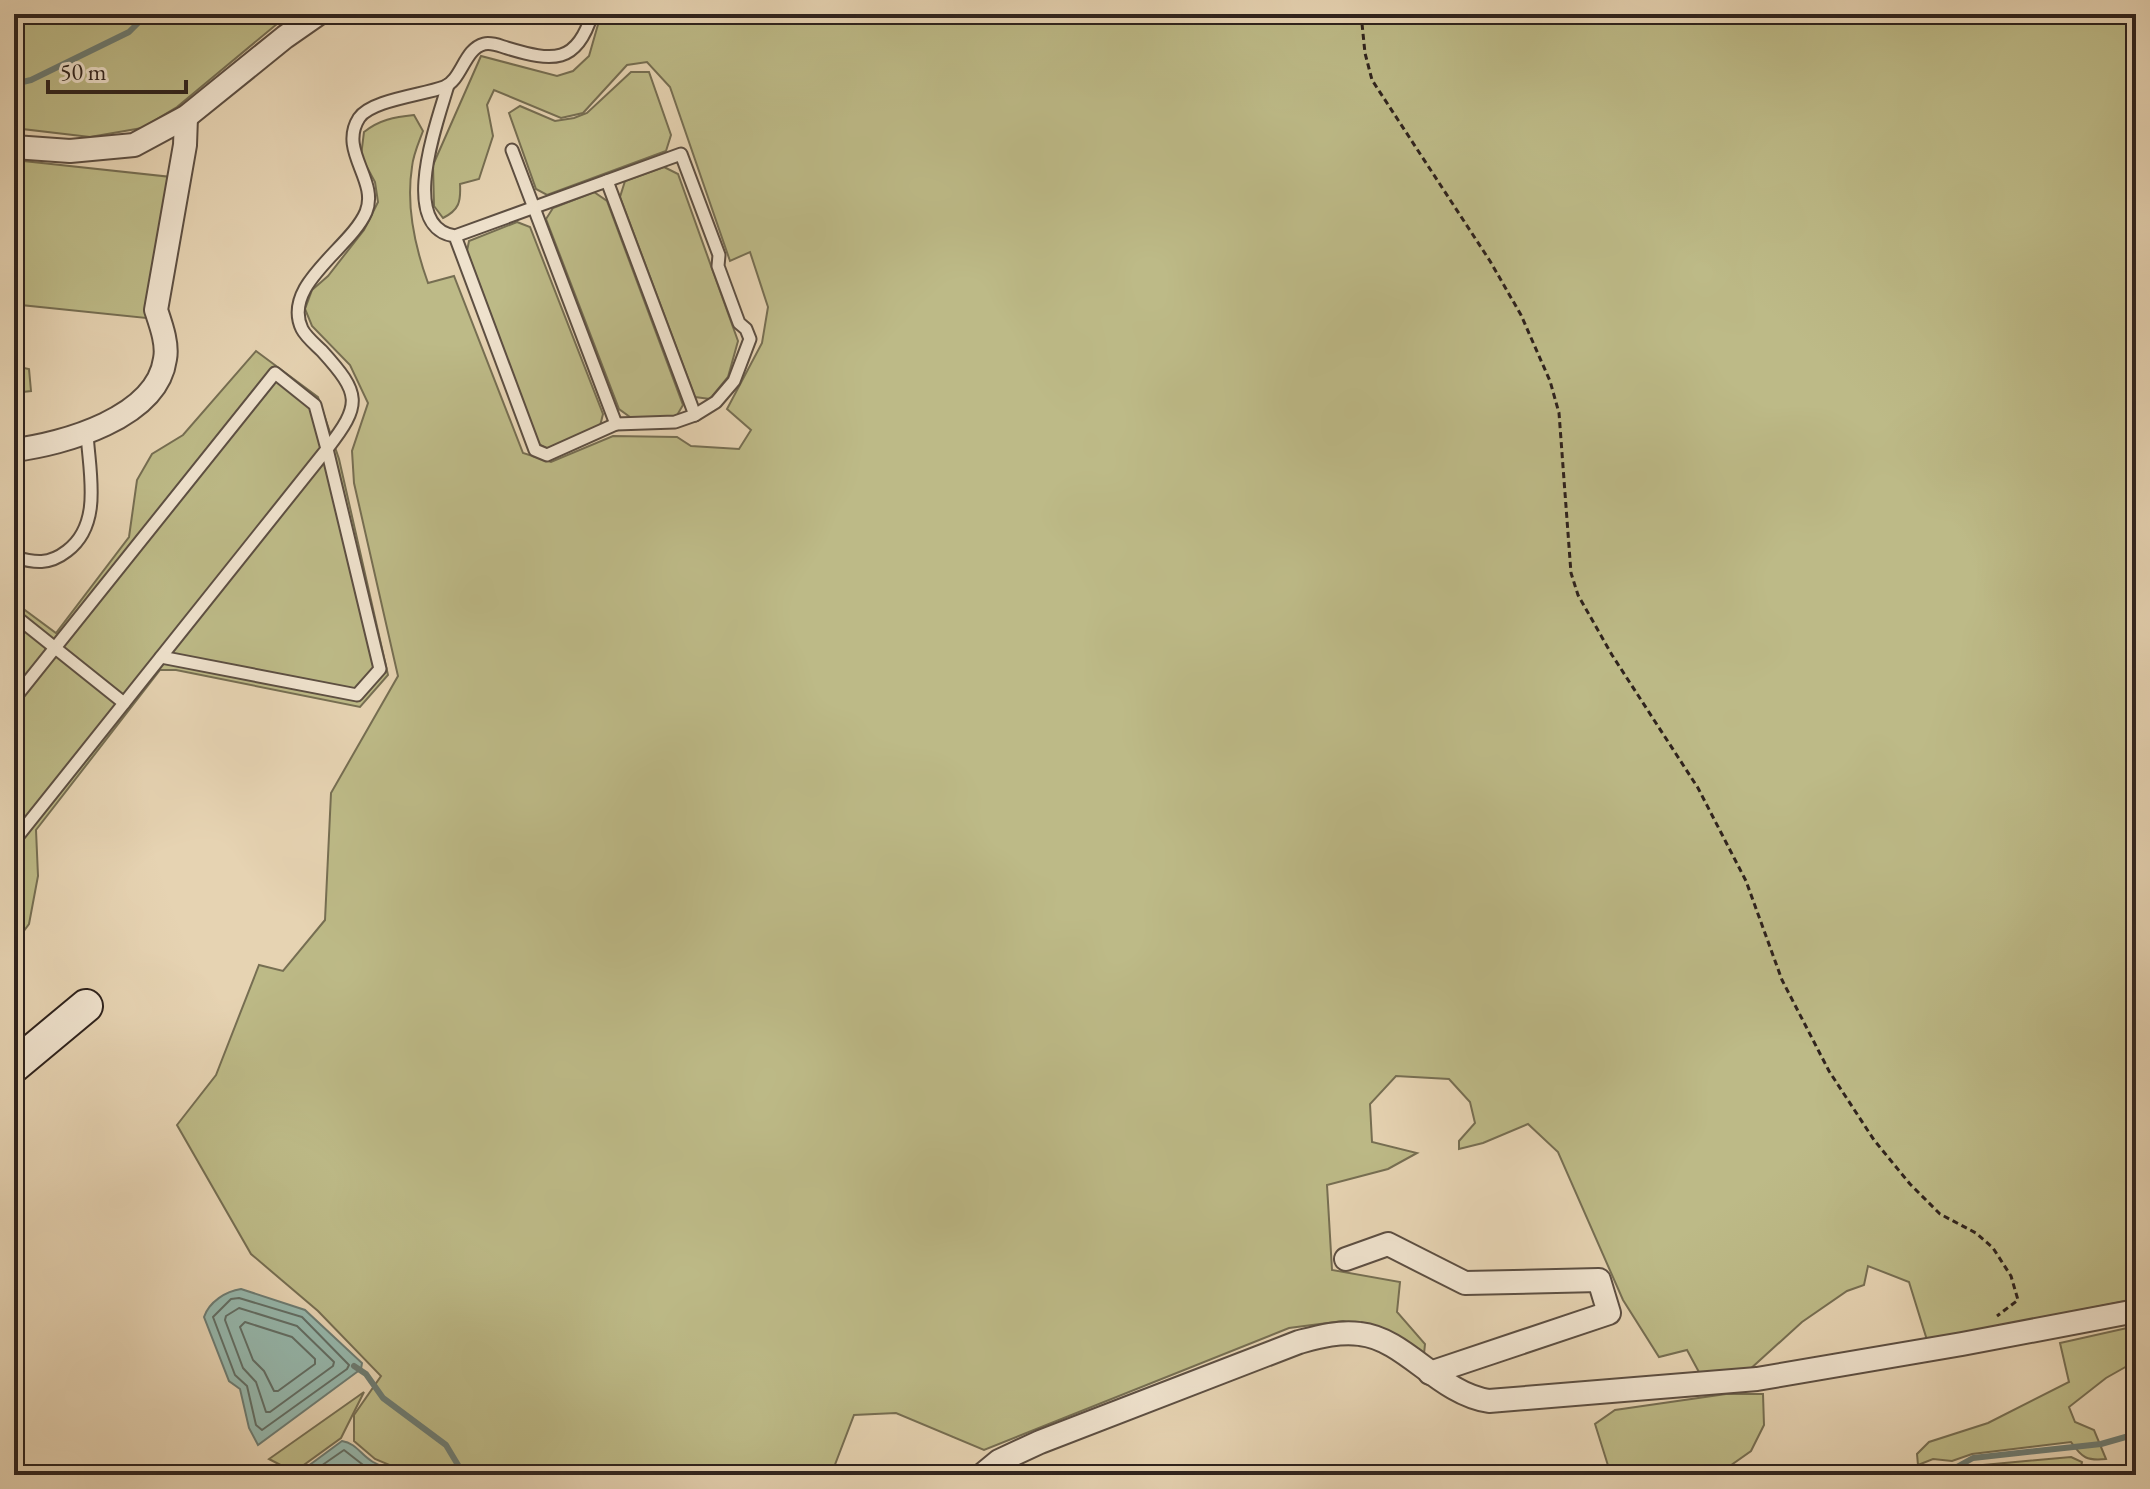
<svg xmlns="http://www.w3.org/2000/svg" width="2150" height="1489" font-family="'EB Garamond',serif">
<rect width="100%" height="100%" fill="#e6d3b2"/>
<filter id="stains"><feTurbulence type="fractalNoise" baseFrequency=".0025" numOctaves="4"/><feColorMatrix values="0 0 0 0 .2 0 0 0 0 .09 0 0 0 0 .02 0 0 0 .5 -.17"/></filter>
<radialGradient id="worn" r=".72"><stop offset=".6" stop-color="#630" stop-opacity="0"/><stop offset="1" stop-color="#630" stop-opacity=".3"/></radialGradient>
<!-- green -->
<g fill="#bdba87" stroke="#766e52" stroke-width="2">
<polygon points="14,14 289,14 177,107 142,128 90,137 14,128"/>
<path d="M 601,14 L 2136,14 L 2136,1297 L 2126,1301 L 1927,1340 L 1909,1282 L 1868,1266 L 1864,1285 L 1847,1291 L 1802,1322 L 1748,1371 L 1700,1374 L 1687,1350 L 1659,1357 L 1623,1300 L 1558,1152 L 1528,1124 L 1483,1143 L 1459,1149 L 1459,1141 L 1475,1123 L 1470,1102 L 1449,1079 L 1396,1076 L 1370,1104 L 1372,1142 L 1417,1153 L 1388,1169 L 1327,1185 L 1332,1270 L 1400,1282 L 1397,1312 L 1425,1344 L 1424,1354 L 1391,1332 L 1343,1321 L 1289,1328 L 984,1450 L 896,1413 L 854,1415 L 831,1475 L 629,1475 L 603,1468 L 532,1473 L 406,1472 L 375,1459 L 354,1441 L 354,1415 L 381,1376 L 318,1311 L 251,1254 L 177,1125 L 216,1075 L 259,965 L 283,971 L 325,920 L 331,793 L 398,676 L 354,483 L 352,451 L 368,403 L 350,365 L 312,326 L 305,309 L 312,290 L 328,276 L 364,230 L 378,202 L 375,182 L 361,156 L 364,132 C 379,120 394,117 414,115 L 423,131 C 419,142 413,155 412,167 C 406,205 415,247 428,283 L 454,276 L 523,453 L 551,462 L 613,436 L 677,437 L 691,446 L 739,449 L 751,430 L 727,409 L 762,343 L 768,307 L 750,252 L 730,261 L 670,87 L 647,62 L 627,65 L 583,113 L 561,118 L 494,90 L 487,105 L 493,136 L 479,179 L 460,184 C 461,202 459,210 443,218 L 434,206 L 433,165 L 481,56 L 557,76 L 573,71 L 589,56 Z"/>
<polygon points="631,72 649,72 671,135 666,151 547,195 536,189 509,113 520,106 555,121 574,118 587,113"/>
<polygon points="14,160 171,177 146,318 21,305 14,285"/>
<polygon points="664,167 678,174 738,341 728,377 710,399 695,397 620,197 625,181"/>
<polygon points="594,192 607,201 683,405 676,417 630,417 619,409 546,219 553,208"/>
<polygon points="517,222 530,227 603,414 600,426 548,449 539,444 467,251 469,241"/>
<polygon points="256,351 318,397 339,459 388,675 360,707 176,670 160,670 36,830 38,876 29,924 14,944 14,602 56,633 129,537 137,480 152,454 183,435"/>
<polygon points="14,366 29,369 31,391 14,393"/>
<path d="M 2136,1326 L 2136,1361 L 2106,1378 L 2069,1407 L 2075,1422 L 2094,1430 L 2106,1459 C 2087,1461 2082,1458 2071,1442 L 1972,1454 L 1952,1461 L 1933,1459 L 1918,1465 L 1917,1454 L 1929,1442 L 1988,1423 L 2069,1382 L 2060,1343 Z"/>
<polygon points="364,1392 341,1438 294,1472 269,1459"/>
<polygon points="1726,1394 1763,1394 1764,1425 1751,1451 1717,1475 1611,1475 1595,1424 1615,1410"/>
<polygon points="2071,1457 2082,1462 2080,1472 2076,1475 1965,1475 1983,1465"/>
</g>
<!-- water -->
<g fill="#96b8ad" stroke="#6d7c73" stroke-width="2">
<path d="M 241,1289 L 305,1310 L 362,1363 L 361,1369 L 258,1445 L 249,1428 L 240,1389 L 229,1381 L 204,1317 C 209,1302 226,1291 241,1289 Z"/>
<path d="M 342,1441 C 356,1443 361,1455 373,1462 C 403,1479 439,1474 473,1475 L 296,1475 Z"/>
</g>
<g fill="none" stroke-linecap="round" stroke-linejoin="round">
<!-- shore -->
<g stroke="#626e65" stroke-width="2">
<polygon points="239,1298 302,1317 349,1365 347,1369 262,1430 256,1425 247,1386 235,1375 213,1317 231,1299"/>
<polygon points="239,1308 297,1326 334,1362 333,1366 270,1412 266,1412 256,1382 243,1368 225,1320 226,1316"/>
<polygon points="245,1322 292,1337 315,1359 315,1364 278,1391 274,1391 264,1371 253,1360 240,1327"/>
<polyline points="308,1475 344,1450 367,1468 386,1475"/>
</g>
<!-- stream -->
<g stroke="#6d7c73" stroke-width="6">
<polyline points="14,84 31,80 129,32 138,23 137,14"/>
<polyline points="354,1366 366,1374 383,1398 446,1445 464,1475"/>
<polyline points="1955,1468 1973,1458 2101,1444 2136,1434"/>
</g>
<defs>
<g id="lane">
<path d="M 448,85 C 438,120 397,228 455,236 L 681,154 L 719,255 L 718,266 L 739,323 L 746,329 L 750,339 L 734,381 L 716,402 L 695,415 L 675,422 L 616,424 L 547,455 L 535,450 L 455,236"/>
<polyline points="512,150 616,424"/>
<polyline points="607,181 695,415"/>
<path d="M 14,557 C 35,563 49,565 67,551 C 103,524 89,472 87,433"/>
<polyline points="14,615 124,703"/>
<path d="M 161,657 L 357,695 L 380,669 L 327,449 C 362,404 361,394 322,351 C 316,345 306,337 302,329 C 281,285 351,248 366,212 C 379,180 338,151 359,118 C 371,100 423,95 444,87 C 462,80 464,49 484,44 C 492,42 500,46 507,48 C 553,62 577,64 592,14"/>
<polyline points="14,699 275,373 315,405 327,449 14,841"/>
</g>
<g id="street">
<polyline points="14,147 70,151 134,145 186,117 285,37 318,14"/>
<path d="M 14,450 C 63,444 157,418 165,359 C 168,344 161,325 156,310 L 185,145 L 186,117"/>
<polyline points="1346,1259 1388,1244 1465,1283 1599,1280 1609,1313 1430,1373"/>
<path d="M 982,1475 L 999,1461 L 1040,1442 L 1299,1342 C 1318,1337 1339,1331 1360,1334 C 1406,1339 1438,1393 1489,1401 L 1757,1379 L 1962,1344 L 2136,1311"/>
</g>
<polyline id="secondary" points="14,1066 86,1006"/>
</defs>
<!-- lane casing -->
<use href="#lane" stroke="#5d4f42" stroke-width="15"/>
<!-- street casing -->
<use href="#street" stroke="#5d4f42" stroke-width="26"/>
<!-- secondary casing -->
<use href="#secondary" stroke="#2f231d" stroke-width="36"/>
<!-- path -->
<polyline stroke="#2f231d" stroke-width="3" stroke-dasharray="6 4" stroke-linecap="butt" points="1361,14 1365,53 1372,80 1490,261 1521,315 1550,381 1559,413 1571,573 1578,595 1612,655 1698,788 1746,881 1782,980 1829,1071 1874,1140 1910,1184 1940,1214 1976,1233 1993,1248 2011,1276 2018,1300 1997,1316"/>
<!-- lane -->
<use href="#lane" stroke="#efe2cd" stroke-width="11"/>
<!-- street -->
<use href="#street" stroke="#efe2cd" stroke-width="22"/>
<!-- secondary -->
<use href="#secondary" stroke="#efe2cd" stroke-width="32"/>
</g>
<!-- margin -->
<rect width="2150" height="1489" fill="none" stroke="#e6d3b2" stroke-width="48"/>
<rect x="16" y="16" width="2118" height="1457" fill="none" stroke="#2f231d" stroke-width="4"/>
<rect x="24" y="24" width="2102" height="1441" fill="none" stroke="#2f231d" stroke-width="2"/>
<!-- scale -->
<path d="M48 80v12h138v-12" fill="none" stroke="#2f231d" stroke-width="4"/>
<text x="60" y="80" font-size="24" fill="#2f231d" stroke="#efe2cd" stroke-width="6" paint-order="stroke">50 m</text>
<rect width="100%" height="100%" filter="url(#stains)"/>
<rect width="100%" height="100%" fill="url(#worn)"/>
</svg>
